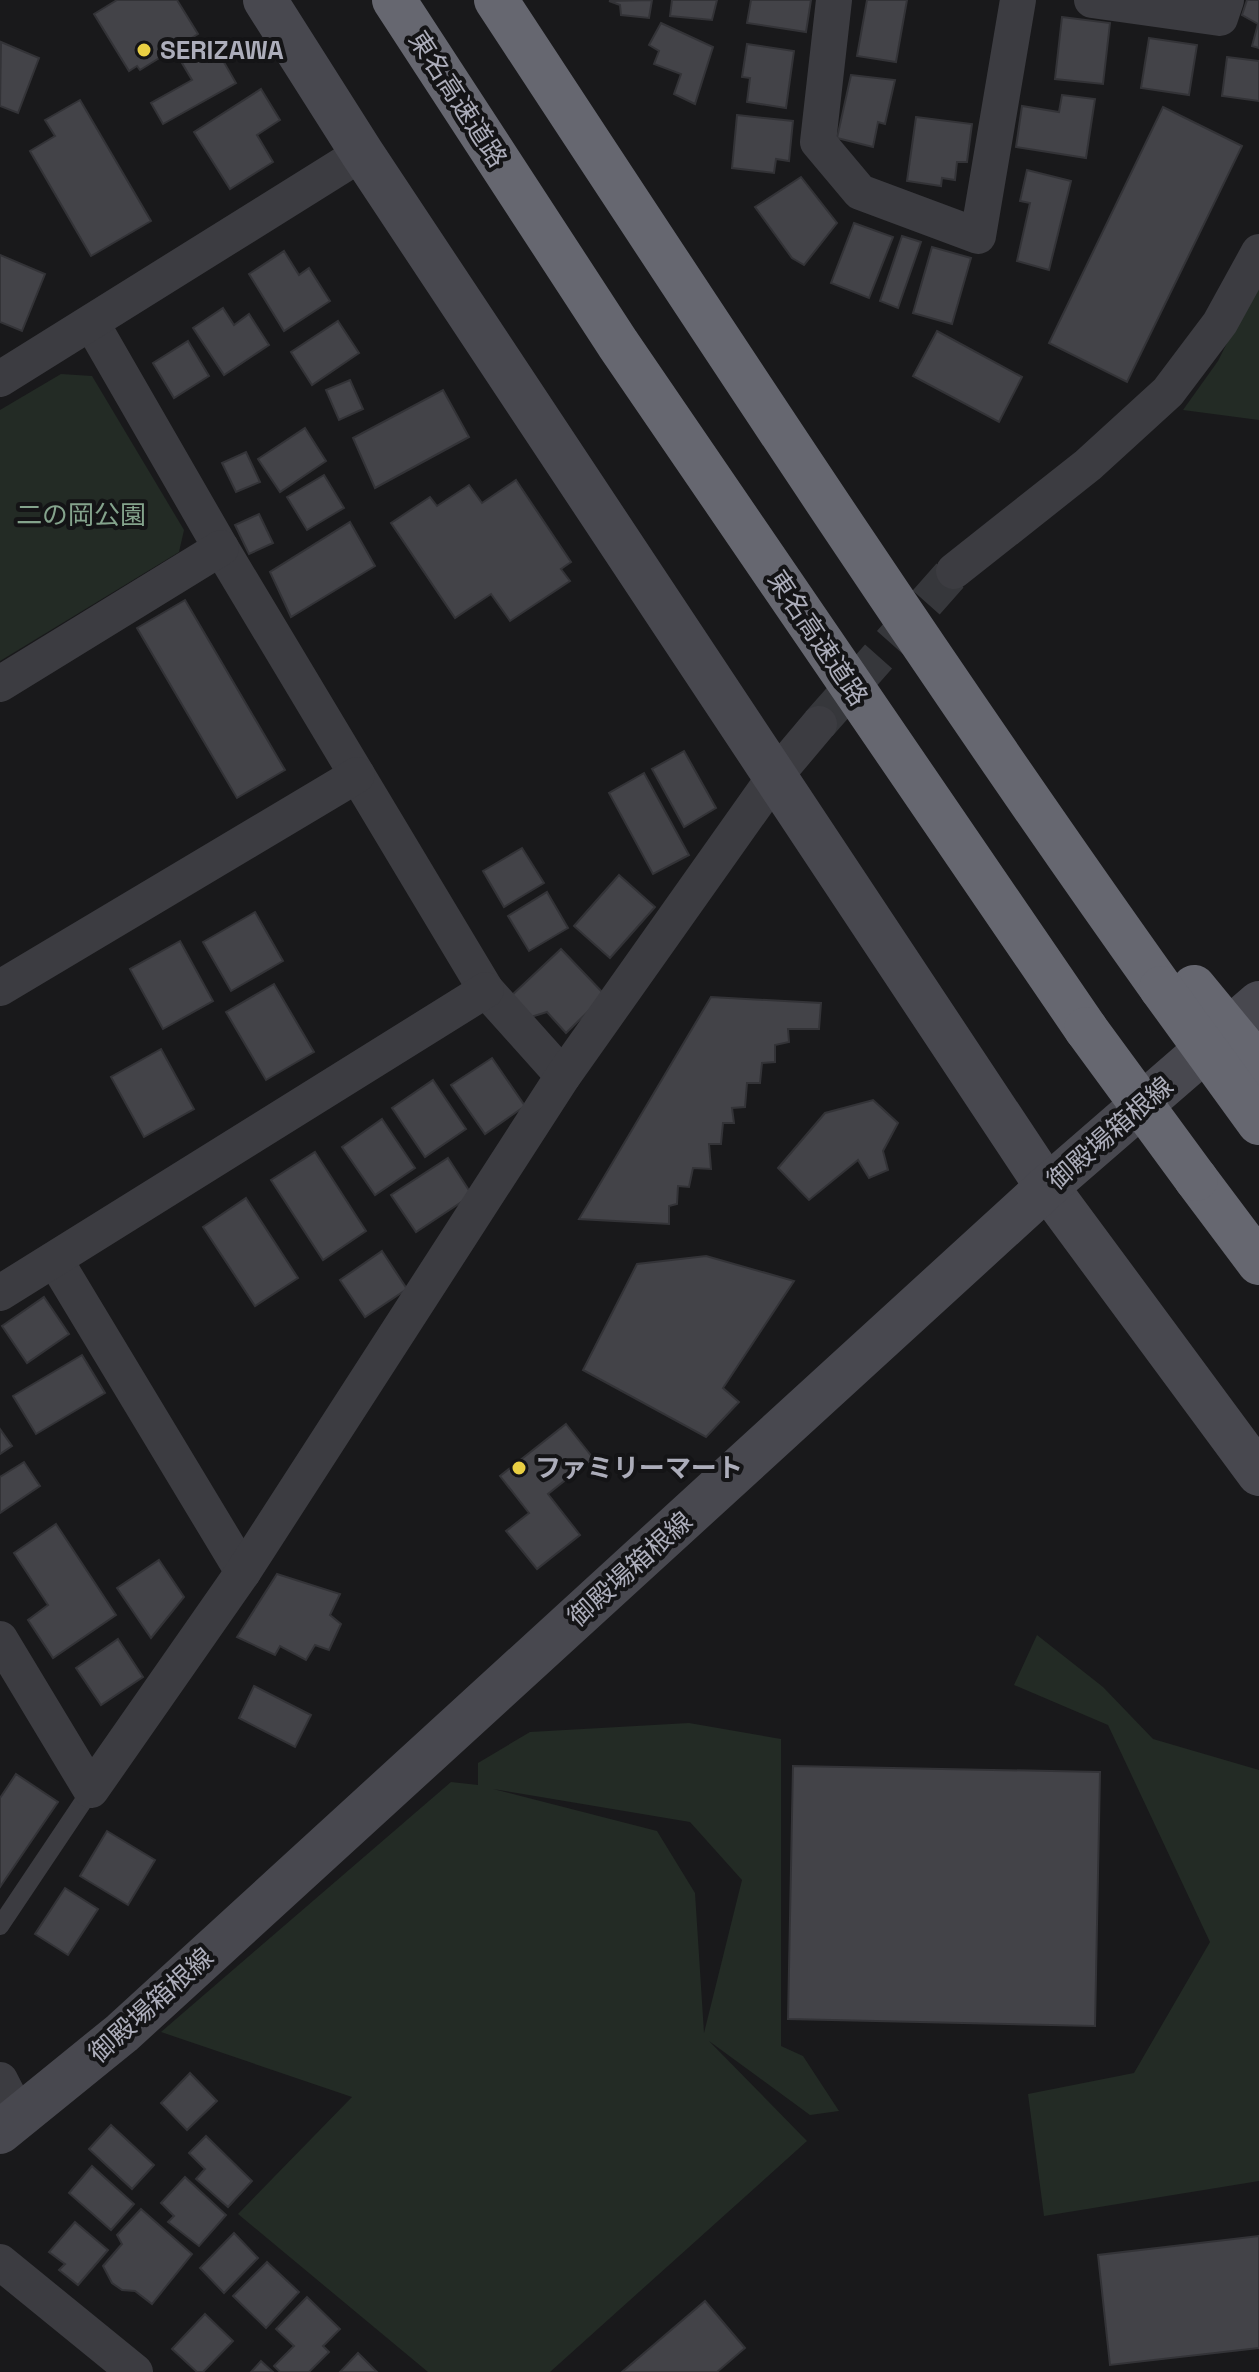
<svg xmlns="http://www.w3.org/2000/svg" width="1259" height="2372" font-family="'Space Grotesk','Noto Sans JP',sans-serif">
<rect width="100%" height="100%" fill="#19191b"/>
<!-- green -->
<g fill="#232b25" fill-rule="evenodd">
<polygon points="1259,279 1259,420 1183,410 1218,361"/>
<polygon points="61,374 92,376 184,530 179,552 0,661 0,410"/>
<polygon points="1037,1635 1103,1687 1153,1739 1259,1770 1259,2181 1044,2216 1028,2094 1134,2073 1210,1942 1108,1725 1014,1685"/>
<path d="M 689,1723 L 781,1739 L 781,2046 L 803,2056 L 839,2111 L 810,2115 L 709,2041 L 807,2141 L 550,2372 L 428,2372 L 238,2214 L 352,2097 L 161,2032 L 451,1782 L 478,1785 L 478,1763 L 530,1732 ZM 493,1789 L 690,1822 L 742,1880 L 704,2033 L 695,1893 L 657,1831 Z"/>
</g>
<!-- building -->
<g fill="#434348" stroke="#333337" stroke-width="2">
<polygon points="117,0 177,0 198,34 140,70 137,66 129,71 94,14"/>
<polygon points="652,0 649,18 621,15 620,5 609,1"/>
<polygon points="672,0 717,0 712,20 670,16"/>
<polygon points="751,0 811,0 806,32 747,23"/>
<polygon points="867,0 907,0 896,62 857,56"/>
<polygon points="1247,0 1259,0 1259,48 1252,46 1258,24 1242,15"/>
<polygon points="1062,17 1110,23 1103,84 1055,79"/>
<polygon points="661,23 713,47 695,104 674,94 681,74 654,64 659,51 649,45"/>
<polygon points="1149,38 1197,45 1189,95 1141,88"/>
<polygon points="1,42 39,58 18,113 0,106"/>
<polygon points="747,44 794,51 786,108 747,102 750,78 742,77"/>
<polygon points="214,45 236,83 163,124 151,103 192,80 182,63"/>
<polygon points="1227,57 1259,61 1259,101 1222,96"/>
<polygon points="851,75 895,80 885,124 878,122 873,147 837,138"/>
<polygon points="261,89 280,120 257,135 273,162 230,189 194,132"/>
<polygon points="1062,95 1095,99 1086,158 1016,147 1022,106 1059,112"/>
<polygon points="80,100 151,221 91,256 30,151 55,136 45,120"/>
<polygon points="1163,107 1242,146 1127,382 1049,343"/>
<polygon points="737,115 793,121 789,161 776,159 774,173 732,168"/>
<polygon points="916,117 972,124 967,162 957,162 955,180 942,178 941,186 907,181"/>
<polygon points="1027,170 1071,181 1049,270 1017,261 1030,203 1020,201"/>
<polygon points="801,177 837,223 804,265 792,258 755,207"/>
<polygon points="854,223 893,237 869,298 831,283"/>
<polygon points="902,236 921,242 898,308 880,301"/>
<polygon points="932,247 971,258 952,324 913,313"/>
<polygon points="284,251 299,275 309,268 330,301 284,331 249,274"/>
<polygon points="0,255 45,274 22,331 0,322"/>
<polygon points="223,308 234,325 249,314 269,345 224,375 193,328"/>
<polygon points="338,321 359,353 312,385 291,352"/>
<polygon points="937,331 1022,377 999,422 913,376"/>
<polygon points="188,341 209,376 174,398 153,363"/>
<polygon points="350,380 363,409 339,420 326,390"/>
<polygon points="443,390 469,437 375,488 353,438"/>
<polygon points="305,428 326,461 280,492 258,459"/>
<polygon points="246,452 260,482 236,492 222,463"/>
<polygon points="324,475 344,508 307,530 287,497"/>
<polygon points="516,480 571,562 561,569 570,581 510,621 491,594 455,618 391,523 430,497 437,506 469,485 482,503"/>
<polygon points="259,514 273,543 249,554 235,525"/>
<polygon points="350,522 375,566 291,617 270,572"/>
<polygon points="185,600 285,770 237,798 137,628"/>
<polygon points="684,751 716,808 684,827 652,769"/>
<polygon points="644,773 689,855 653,874 609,793"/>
<polygon points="522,848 544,883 504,907 483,871"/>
<polygon points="619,875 655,907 610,958 574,926"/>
<polygon points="547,892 568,928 529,951 508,916"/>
<polygon points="255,912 283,961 231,991 203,942"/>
<polygon points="180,941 213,1001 163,1029 130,969"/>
<polygon points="561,949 605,995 566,1033 547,1012 531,1017 511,996"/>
<polygon points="274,984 314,1052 266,1080 226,1012"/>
<polygon points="711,997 821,1003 819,1029 788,1029 789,1042 775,1045 775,1062 762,1063 760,1083 747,1083 745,1107 732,1108 734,1123 723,1123 721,1144 709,1144 711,1169 693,1168 689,1187 678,1186 677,1204 669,1206 669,1224 579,1219"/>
<polygon points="161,1049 194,1109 144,1137 111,1077"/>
<polygon points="492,1058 525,1106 485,1134 451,1085"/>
<polygon points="433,1080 466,1129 425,1157 392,1108"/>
<polygon points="873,1100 898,1123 883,1151 888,1170 869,1178 858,1160 809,1200 778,1168 825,1113"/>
<polygon points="382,1119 415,1168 375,1195 342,1147"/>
<polygon points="315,1152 366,1231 323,1260 271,1180"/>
<polygon points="448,1158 472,1195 416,1232 391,1195"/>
<polygon points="246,1198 298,1278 255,1306 203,1227"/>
<polygon points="382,1251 407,1289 365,1317 340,1280"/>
<polygon points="706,1256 794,1281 723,1388 739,1402 706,1437 583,1370 637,1264"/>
<polygon points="44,1297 69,1334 27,1363 2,1326"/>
<polygon points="82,1355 105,1393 36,1434 13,1396"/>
<polygon points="566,1424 593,1458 548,1494 580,1535 537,1569 506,1531 529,1513 500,1476"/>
<polygon points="0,1429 12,1446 0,1454"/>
<polygon points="24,1462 40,1486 0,1513 0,1477"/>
<polygon points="56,1524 116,1615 53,1658 28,1620 48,1605 14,1553"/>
<polygon points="159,1560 184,1597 151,1638 117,1588"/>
<polygon points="277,1574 340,1594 330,1615 341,1624 329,1650 315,1645 306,1660 280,1646 275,1655 237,1637"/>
<polygon points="118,1639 143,1677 101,1705 76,1668"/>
<polygon points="254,1686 311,1715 295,1747 239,1718"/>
<polygon points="793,1766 1100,1772 1095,2026 788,2019"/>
<polygon points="16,1774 58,1802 0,1887 0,1798"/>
<polygon points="107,1831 155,1860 128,1905 80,1876"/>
<polygon points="65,1888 98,1909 68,1955 35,1934"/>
<polygon points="190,2073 217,2101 187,2130 161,2103"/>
<polygon points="111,2125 154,2165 132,2189 89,2149"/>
<polygon points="206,2136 252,2181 228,2207 196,2179 205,2169 189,2153"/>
<polygon points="92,2166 134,2204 111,2230 69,2193"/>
<polygon points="185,2177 226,2215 199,2246 168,2222 174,2216 161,2203"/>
<polygon points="141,2209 192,2254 152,2304 135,2291 122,2290 112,2283 103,2266 122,2244 117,2235"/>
<polygon points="75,2222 108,2250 78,2285 59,2270 65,2264 49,2252"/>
<polygon points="234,2233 258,2258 224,2293 200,2268"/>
<polygon points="1259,2236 1259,2348 1110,2365 1098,2255"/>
<polygon points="267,2262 299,2292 266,2328 233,2296"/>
<polygon points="307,2297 340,2329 323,2346 329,2352 309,2372 280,2372 274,2366 294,2346 276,2329"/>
<polygon points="705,2301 745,2348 717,2372 622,2372"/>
<polygon points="205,2314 233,2341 203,2372 197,2372 172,2349"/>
<polygon points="358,2353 377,2372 340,2372"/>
<polygon points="261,2361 273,2372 251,2372"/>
</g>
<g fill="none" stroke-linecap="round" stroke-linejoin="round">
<!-- street-tunnel -->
<polyline stroke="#36373b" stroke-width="36" stroke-dasharray="36 18" stroke-linecap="butt" points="819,724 954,571"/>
<!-- lane -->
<polyline stroke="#3c3c41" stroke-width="18" points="0,1926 91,1790"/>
<!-- street -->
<g stroke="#3c3c41" stroke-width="36">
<polyline points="834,0 818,142 860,192 978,236 1018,0"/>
<polyline points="1092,0 1220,18 1226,0"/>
<polyline points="92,324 221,548 486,990 563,1076"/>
<polyline points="0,379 362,153"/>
<polyline points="954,571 1088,465 1168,392 1220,323 1259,252"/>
<polyline points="0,684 221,548"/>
<polyline points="0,988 357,775"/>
<polyline points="55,1260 243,1572"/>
<polyline points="0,1293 486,990"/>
<polyline points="0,1639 91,1790 243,1572 563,1076 776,775 819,724"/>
<polyline points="0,2080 20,2119"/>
<polyline points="0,2262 135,2372"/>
</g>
<!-- secondary -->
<g stroke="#48484f" stroke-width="44">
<polyline points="265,0 362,153 1047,1187 1259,1474"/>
<polyline points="0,2132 122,2033 1047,1187 1259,1003"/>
</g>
<!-- highway -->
<g stroke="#666770" stroke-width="44">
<polyline points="394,0 618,344 1086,1029"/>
<path d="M 496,0 C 714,332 931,665 1161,988"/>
<polyline points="1196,1179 1259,1263"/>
</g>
<!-- highway-bridge -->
<g stroke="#666770" stroke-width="44">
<polyline points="1194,987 1259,1066"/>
<polyline points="1161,988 1259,1123"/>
<polyline points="1086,1029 1196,1179"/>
</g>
</g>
<!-- markers -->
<g fill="#e9cf43" stroke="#141416" stroke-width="3">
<circle cx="144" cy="50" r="8"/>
<circle cx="519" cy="1468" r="8"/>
</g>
<g text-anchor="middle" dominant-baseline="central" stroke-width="8" stroke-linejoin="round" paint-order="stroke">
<!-- poi labels -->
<g font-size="26" font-weight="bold" fill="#acadba" stroke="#141416" text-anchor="start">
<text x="160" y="50">SERIZAWA</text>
<text x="535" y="1468">ファミリーマート</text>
</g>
<!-- street labels -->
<g font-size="26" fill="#acadba" stroke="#141416">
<text transform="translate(458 99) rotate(57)">東名高速道路</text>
<text transform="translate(818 638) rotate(56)">東名高速道路</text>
<text transform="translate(1110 1133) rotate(-41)">御殿場箱根線</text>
<text transform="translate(630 1569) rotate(-42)">御殿場箱根線</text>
<text transform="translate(151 2005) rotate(-42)">御殿場箱根線</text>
</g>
<!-- park labels -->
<g font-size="26" fill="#84a38c" stroke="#141416">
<text x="81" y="515">二の岡公園</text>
</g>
</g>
</svg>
